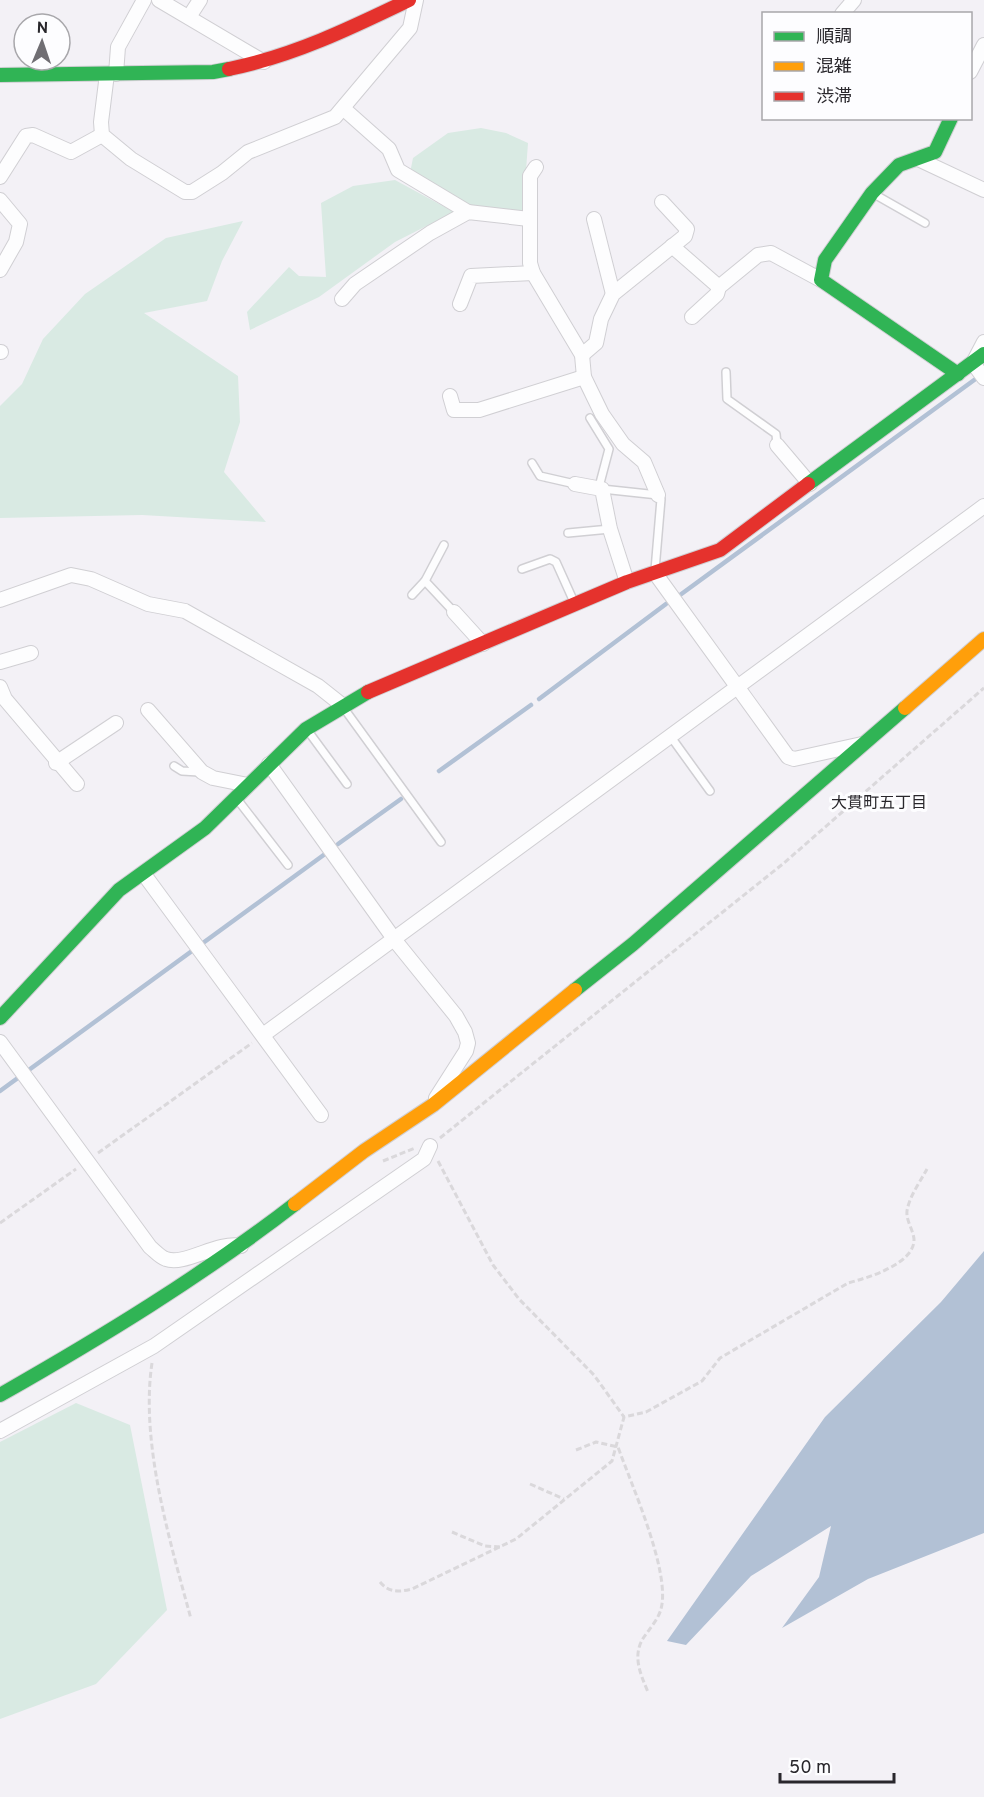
<svg xmlns="http://www.w3.org/2000/svg" width="984" height="1797" font-family="Overpass,'Noto Sans JP',sans-serif">
<rect width="100%" height="100%" fill="#f3f1f6"/>
<!-- green -->
<g fill="#d9eae3">
<polygon points="481,128 506,133 528,143 523,212 470,205 410,173 413,158 448,133"/>
<polygon points="395,180 454,212 395,242 319,297 250,330 247,312 289,267 299,276 326,277 321,203 353,186"/>
<polygon points="243,221 222,261 207,301 144,313 238,376 240,422 224,472 266,522 142,515 0,518 0,406 22,384 43,339 85,294 166,238"/>
<polygon points="76,1403 130,1425 167,1610 96,1684 0,1719 0,1442"/>
</g>
<!-- water -->
<polygon fill="#b2c1d5" points="984,1251 984,1533 868,1579 782,1628 819,1577 831,1526 751,1576 686,1645 667,1641 825,1417 941,1302"/>
<g fill="none" stroke-linecap="round" stroke-linejoin="round">
<!-- stream -->
<g stroke="#b2c1d5" stroke-width="4.5">
<polyline points="680,595 981,375"/>
<polyline points="539,699 666,604"/>
<polyline points="439,771 531,705"/>
<polyline points="338,844 401,799"/>
<polyline points="0,1091 325,854"/>
</g>
<defs>
<g id="lane">
<polyline points="874,194 925,223"/>
<polyline points="726,372 727,399 776,434 777,445"/>
<polyline points="590,418 609,449 600,483 602,489 658,495 661,499 655,570"/>
<polyline points="532,463 540,476 575,484"/>
<polyline points="568,533 610,529"/>
<polyline points="522,569 550,559 556,562 574,602"/>
<polyline points="425,581 454,612"/>
<polyline points="412,595 425,581 444,545"/>
<polyline points="343,707 441,842"/>
<polyline points="308,731 347,784"/>
<polyline points="671,737 710,791"/>
<polyline points="174,766 182,771 199,772"/>
<polyline points="237,799 288,865"/>
</g>
<g id="street">
<polyline points="159,0 264,62"/>
<polyline points="842,14 854,0"/>
<polyline points="189,17 200,0"/>
<polyline points="970,72 984,45"/>
<polyline points="107,74 101,122 102,135 131,159 185,192 192,192 222,173 248,152 335,117 410,28 416,0"/>
<polyline points="116,74 118,47 144,0"/>
<polyline points="344,109 389,149 398,170 468,212"/>
<polyline points="918,159 984,190"/>
<polyline points="536,167 530,176 530,263 533,273 582,355 584,377 602,414 623,444 644,462 658,495"/>
<polyline points="0,177 26,136 33,135 71,152 102,135"/>
<polyline points="0,200 20,224 16,242 0,270"/>
<polyline points="594,219 613,294"/>
<polyline points="672,246 719,287"/>
<polyline points="342,299 355,284 430,233 468,212 529,219"/>
<polyline points="460,304 471,276 533,273"/>
<polyline points="692,317 717,294 719,287 758,255 771,253 821,280"/>
<polyline points="984,342 973,363 984,378"/>
<polyline points="0,352 1,352"/>
<polyline points="582,355 596,343 601,319 613,294 685,236 687,229 662,202"/>
<polyline points="450,396 454,410 479,410 584,377"/>
<polyline points="777,445 810,484"/>
<polyline points="575,484 602,489 610,529 627,582"/>
<polyline points="655,573 788,757 794,759 862,744"/>
<polyline points="0,600 71,575 91,579 148,604 185,611 318,686 342,705"/>
<polyline points="454,612 483,644"/>
<polyline points="0,662 31,653"/>
<polyline points="0,687 5,699 77,784"/>
<polyline points="148,710 202,772 213,778 248,785"/>
<polyline points="56,763 116,723"/>
<polyline points="269,764 397,943 456,1016 465,1032 468,1043 466,1051 436,1098"/>
<polyline points="143,873 321,1115"/>
<polyline points="263,1035 984,506"/>
<path d="M 0,1042 L 150,1247 C 155,1251 160,1257 166,1259 C 185,1266 217,1241 241,1246"/>
<polyline points="0,1431 154,1346 424,1159 430,1146"/>
</g>
<g id="fast">
<polyline points="0,75 213,72 229,69"/>
<polyline points="951,118 935,152 899,165 872,193 825,260 821,280 958,374"/>
<polyline points="808,484 984,354"/>
<polyline points="575,990 633,944 905,708"/>
<polyline points="0,1018 119,890 205,828 306,729 368,692"/>
<path d="M 0,1395 C 102,1337 202,1276 295,1204"/>
</g>
<g id="slow">
<polyline points="905,708 984,639"/>
<polyline points="295,1204 364,1151 433,1105 575,990"/>
</g>
<g id="jam">
<path d="M 229,69 C 293,56 351,28 409,0"/>
<polyline points="368,692 627,582 720,550 808,484"/>
</g>
</defs>
<!-- lane casing -->
<use href="#lane" stroke="#d0cfd3" stroke-width="10"/>
<!-- street casing -->
<use href="#street" stroke="#d0cfd3" stroke-width="16"/>
<!-- fast casing -->
<use href="#fast" stroke="#d0cfd3" stroke-width="16"/>
<!-- slow casing -->
<use href="#slow" stroke="#d0cfd3" stroke-width="16"/>
<!-- jam casing -->
<use href="#jam" stroke="#d0cfd3" stroke-width="16"/>
<!-- path -->
<g stroke="#dad8db" stroke-width="3" stroke-dasharray="6 3" stroke-linecap="butt">
<polyline points="440,1138 784,863 984,688"/>
<polyline points="98,1153 252,1043"/>
<polyline points="383,1161 415,1148"/>
<polyline points="438,1161 493,1265 519,1299 594,1375 624,1417"/>
<polyline points="0,1223 76,1169"/>
<path d="M 152,1363 C 140,1443 170,1541 191,1619"/>
<path d="M 576,1450 L 596,1442 L 618,1447 C 631,1484 671,1572 661,1609 C 659,1617 652,1626 647,1633 C 631,1652 639,1671 648,1692"/>
<polyline points="530,1484 564,1499"/>
<polyline points="452,1532 485,1546 500,1547"/>
<path d="M 380,1582 C 389,1593 399,1592 412,1589 L 516,1539 L 612,1461 L 624,1417 L 646,1412 L 702,1381 L 720,1358 L 848,1283 C 867,1278 915,1264 914,1239 C 913,1229 906,1221 907,1211 C 909,1197 920,1182 927,1169"/>
</g>
<!-- lane -->
<use href="#lane" stroke="#fdfdfe" stroke-width="7"/>
<!-- street -->
<use href="#street" stroke="#fdfdfe" stroke-width="14"/>
<!-- fast -->
<use href="#fast" stroke="#30b455" stroke-width="14"/>
<!-- slow -->
<use href="#slow" stroke="#ff9f0a" stroke-width="14"/>
<!-- jam -->
<use href="#jam" stroke="#e5322d" stroke-width="14"/>
</g>
<g text-anchor="middle" dominant-baseline="central" stroke-width="6" stroke-linejoin="round" paint-order="stroke">
<!-- neighbourhood labels -->
<g font-size="16" fill="#29272c" stroke="#fdfdff">
<text x="879" y="804">大貫町五丁目</text>
</g>
</g>
<!-- legend -->
<rect x="762" y="12" width="210" height="108" fill="#fdfdff" stroke="#a8a7ab" stroke-width="1.5"/>
<rect x="774" y="32" width="30" height="9" fill="#30b455" stroke="#a8a7ab" stroke-width="1.5"/>
<text x="816" y="42" font-size="18" fill="#29272c">順調</text>
<rect x="774" y="62" width="30" height="9" fill="#ff9f0a" stroke="#a8a7ab" stroke-width="1.5"/>
<text x="816" y="72" font-size="18" fill="#29272c">混雑</text>
<rect x="774" y="92" width="30" height="9" fill="#e5322d" stroke="#a8a7ab" stroke-width="1.5"/>
<text x="816" y="102" font-size="18" fill="#29272c">渋滞</text>
<!-- north arrow -->
<g transform="translate(42 42) rotate(2)"><circle r="28" fill="#fdfdff" stroke="#a8a7ab" stroke-width="1.5"/>
<path d="M0-4.5L10 22L0 15L-10 22Z" fill="#706e73"/>
<text y="-9" font-size="16" font-weight="bold" text-anchor="middle" fill="#29272c">N</text>
</g>
<!-- scale -->
<path d="M780 1773v9h114v-9" fill="none" stroke="#29272c" stroke-width="3"/>
<text x="789" y="1773" font-size="18" fill="#29272c" stroke="#fdfdff" stroke-width="4.5" paint-order="stroke">50 m</text>
</svg>
